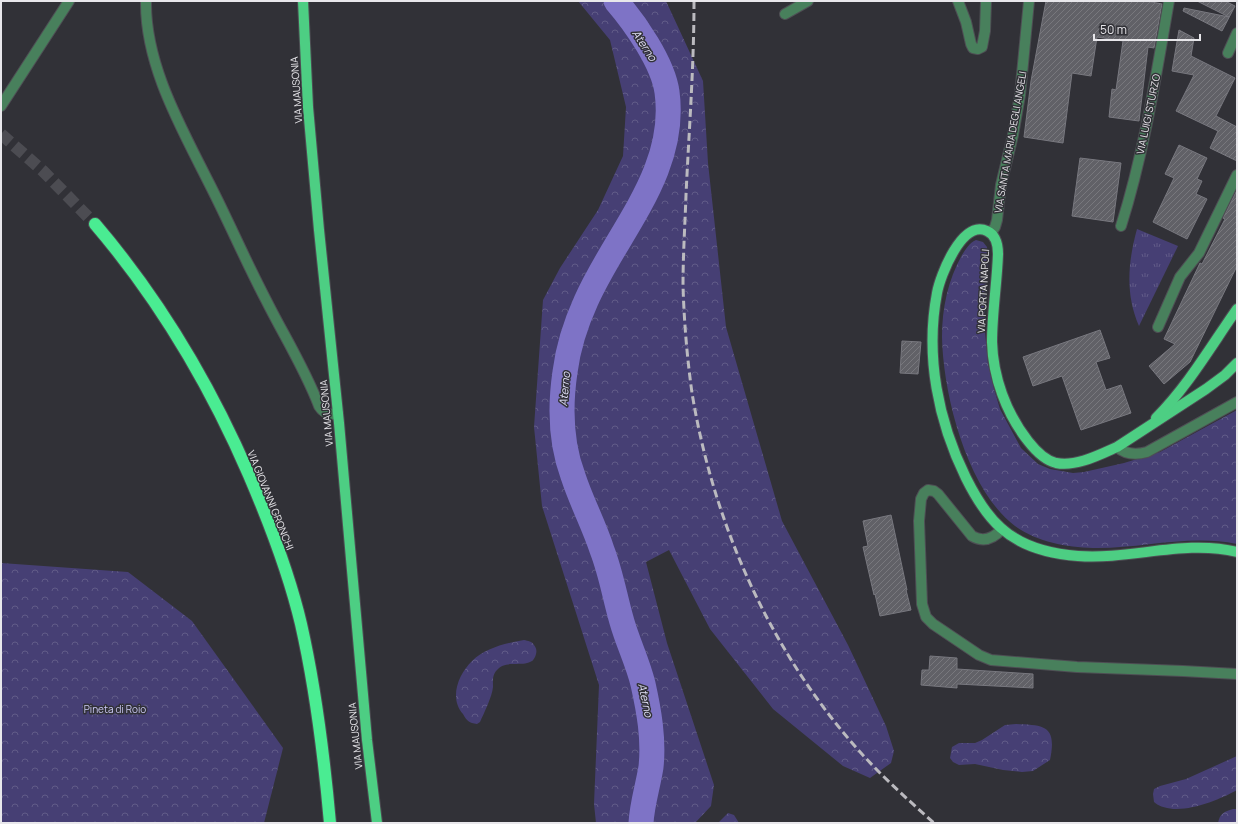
<svg xmlns="http://www.w3.org/2000/svg" width="1238" height="824" font-family="Manrope,sans-serif">
<defs>
<pattern id="grass-tufts" width="24" height="20" patternUnits="userSpaceOnUse"><rect width="24" height="20" fill="#463f74"/><path d="M3 7l-1-3M5 7V3M7 7l1-3M15 17l-1-3M17 17v-4M19 17l1-3" fill="none" stroke="#615b88"/></pattern>
<pattern id="forest-crowns" width="20" height="18" patternUnits="userSpaceOnUse"><rect width="20" height="18" fill="#463f74"/><path d="M2 6a3 3 0 1 1 6 0M12 15a3 3 0 1 1 6 0" fill="none" stroke="#615b88"/></pattern>
<pattern id="building-hatch" width="6" height="6" patternUnits="userSpaceOnUse"><rect width="6" height="6" fill="#616167"/><path d="M-1 1l2-2M0 6l6-6M5 7l2-2" fill="none" stroke="#78787d"/></pattern>
</defs>
<rect width="100%" height="100%" fill="#313137"/>
<!-- grass -->
<path fill="url(#grass-tufts)" d="M 1137,229 L 1178,246 L 1139,326 C 1125,294 1128,262 1137,229 Z"/>
<!-- forest -->
<g fill="url(#forest-crowns)">
<polygon points="578,1 666,1 703,81 708,163 726,327 782,521 848,645 886,726 894,751 891,763 870,778 843,766 773,709 710,629 669,550 646,562 667,643 714,785 711,806 695,823 596,823 594,804 599,685 542,506 534,427 543,300 560,268 598,210 623,156 626,107 610,40"/>
<path d="M 976,240 L 983,242 L 987,247 L 988,254 L 985,308 L 985,332 L 988,364 L 994,389 L 1000,409 L 1021,448 L 1038,464 L 1050,469 L 1073,473 L 1084,472 L 1124,463 L 1160,452 L 1237,410 L 1237,544 C 1188,534 1141,549 1093,548 C 1066,547 1037,542 1015,526 C 967,490 943,394 942,337 C 942,308 948,280 962,255 C 966,249 969,243 976,240 Z"/>
<polygon points="1,563 128,572 192,621 283,748 264,823 1,823"/>
<path d="M 524,640 C 528,641 532,641 534,645 C 536,648 537,650 536,654 C 532,672 507,657 497,670 C 492,675 493,681 493,687 C 492,697 484,713 480,722 L 477,724 C 469,723 467,721 463,714 C 449,698 458,675 472,661 C 485,648 506,643 524,640 Z"/>
<path d="M 1016,724 C 1045,725 1057,726 1050,760 L 1033,771 L 1022,772 L 1003,770 L 975,764 L 959,765 L 953,762 L 950,758 L 952,747 L 959,743 L 975,743 L 982,740 L 1005,725 Z"/>
<path d="M 1237,756 L 1237,790 C 1217,801 1174,819 1154,802 L 1153,794 L 1154,789 L 1160,786 L 1186,779 Z"/>
<path d="M 1233,809 L 1237,809 L 1237,823 L 1218,823 C 1220,813 1224,812 1233,809 Z"/>
<polygon points="728,813 734,815 739,823 718,823"/>
</g>
<g fill="none" stroke-linecap="round" stroke-linejoin="round">
<!-- river -->
<path stroke="#7e73c6" stroke-width="25" d="M 616,1 C 635,23 663,63 667,92 C 678,172 616,233 586,301 C 576,323 568,348 565,372 C 560,406 561,444 573,476 C 581,501 594,525 602,550 C 611,573 615,598 622,622 C 628,643 638,663 643,684 C 649,711 654,739 651,767 C 648,786 642,804 641,823"/>
</g>
<!-- building -->
<g fill="url(#building-hatch)" stroke="#78787f">
<polygon points="1046,1 1147,1 1162,4 1154,48 1148,47 1139,121 1109,117 1112,89 1116,90 1123,41 1097,37 1091,76 1072,73 1063,143 1024,137 1031,81"/>
<polygon points="1197,1 1225,1 1235,6 1222,31 1183,11 1184,8 1229,17"/>
<polygon points="1179,30 1194,38 1191,56 1235,78 1216,116 1237,127 1237,161 1210,148 1218,131 1176,111 1194,75 1172,71"/>
<polygon points="1179,145 1207,158 1197,179 1202,181 1196,194 1207,199 1187,239 1153,222 1174,178 1165,174"/>
<polygon points="1080,158 1121,163 1113,222 1072,216"/>
<polygon points="1237,190 1237,266 1190,362 1164,384 1149,366 1175,344 1164,339 1200,263 1202,264 1225,219 1223,218"/>
<polygon points="1100,330 1110,358 1096,362 1106,390 1121,385 1131,413 1081,430 1062,376 1033,386 1023,357"/>
<polygon points="902,341 921,342 918,374 900,373"/>
<polygon points="891,515 907,590 906,590 911,610 880,616 875,594 874,595 863,547 868,546 863,521"/>
<polygon points="930,656 957,658 957,669 1033,674 1033,688 957,684 957,688 921,685 922,670 929,670"/>
</g>
<g fill="none" stroke-linecap="round" stroke-linejoin="round">
<!-- highway-tunnel -->
<polyline stroke="#4c4c52" stroke-width="12" stroke-dasharray="12 6" stroke-linecap="butt" points="1,134 43,171 95,224"/>
<defs>
<g id="minor">
<path d="M 146,1 C 145,65 181,127 209,183 C 229,222 246,262 266,300 C 284,336 305,369 319,406 C 324,414 330,415 338,414"/>
<polyline points="958,1 966,22 971,44 973,48 978,49 982,47 985,31 986,1"/>
<polyline points="785,14 808,1"/>
<polyline points="1228,53 1237,33"/>
<polyline points="1,106 69,1"/>
<path d="M 1121,226 C 1144,153 1156,76 1169,1"/>
<polyline points="991,233 995,227 997,220 1001,185 1013,135 1020,95 1029,1"/>
<polyline points="1158,327 1180,277 1199,253 1237,175"/>
<path d="M 1117,447 C 1126,455 1136,455 1147,452 L 1237,402"/>
<path d="M 1002,529 C 994,538 984,543 972,536 L 938,494 L 934,491 L 928,490 L 924,493 L 921,499 L 919,521 L 922,604 L 926,617 L 933,624 L 979,655 L 991,660 L 1077,667 L 1183,671 L 1237,674"/>
</g>
<g id="major">
<polyline points="303,1 308,107 319,230 339,423 367,740 377,823"/>
<path d="M 1237,363 L 1225,375 L 1206,389 L 1117,447 C 1099,455 1076,467 1056,463 C 1044,460 1035,450 1028,441 C 1006,413 993,377 992,342 C 992,313 997,283 998,254 C 998,245 996,235 987,231 C 962,219 940,276 937,293 C 925,356 938,421 966,478 C 975,496 986,515 1001,528 C 1022,547 1051,554 1078,556 C 1131,560 1185,539 1237,552"/>
<path d="M 1156,418 C 1188,386 1211,346 1237,309"/>
</g>
<path id="highway" d="M 95,224 C 159,299 210,385 249,475 C 270,524 289,573 301,624 C 316,690 324,756 330,823"/>
</defs>
<!-- minor casing -->
<use href="#minor" stroke="#4e4e54" stroke-width="12"/>
<!-- major casing -->
<use href="#major" stroke="#4e4e54" stroke-width="12"/>
<!-- highway casing -->
<use href="#highway" stroke="#4e4e54" stroke-width="14"/>
<!-- minor -->
<use href="#minor" stroke="#48805c" stroke-width="10"/>
<!-- major -->
<use href="#major" stroke="#4dce83" stroke-width="10"/>
<!-- highway -->
<use href="#highway" stroke="#4aec92" stroke-width="12"/>
<!-- rail -->
<path stroke="#bbbabf" stroke-width="3" stroke-dasharray="8 4" stroke-linecap="butt" d="M 694,1 C 694,66 689,130 686,195 C 685,225 683,255 683,285 C 684,321 687,357 692,393 C 715,533 778,669 878,771 C 896,789 915,806 934,823"/>
</g>
<g text-anchor="middle" dominant-baseline="central" stroke-width="3" stroke-linejoin="round" paint-order="stroke">
<!-- street labels -->
<g font-size="10" fill="#e8e7eb" stroke="#313137">
<text transform="translate(296 90) rotate(-94)">VIA MAUSONIA</text>
<text transform="translate(1148 114) rotate(-78)">VIA LUIGI STURZO</text>
<text transform="translate(1010 142) rotate(-80)">VIA SANTA MARIA DEGLI ANGELI</text>
<text transform="translate(983 291) rotate(-87)">VIA PORTA NAPOLI</text>
<text transform="translate(326 413) rotate(-95)">VIA MAUSONIA</text>
<text transform="translate(271 500) rotate(68)">VIA GIOVANNI GRONCHI</text>
<text transform="translate(355 736) rotate(-96)">VIA MAUSONIA</text>
</g>
<!-- park labels -->
<g font-size="10" fill="#cdcaf7" stroke="#313137">
<text x="115" y="709">Pineta di Roio</text>
</g>
<!-- water labels -->
<g font-size="11" font-style="italic" fill="#e1e0f7" stroke="#313137">
<text transform="translate(645 45) rotate(57)">Aterno</text>
<text transform="translate(564 389) rotate(-85)">Aterno</text>
<text transform="translate(646 700) rotate(78)">Aterno</text>
</g>
</g>
<!-- border -->
<rect width="1238" height="824" fill="none" stroke="#e8e7eb" stroke-width="4"/>
<!-- scale -->
<path d="M1094 34v6h106v-6" fill="none" stroke="#e8e7eb" stroke-width="2"/>
<text x="1100" y="34" font-size="12" fill="#e8e7eb" stroke="#313137" stroke-width="3" paint-order="stroke">50 m</text>
</svg>
